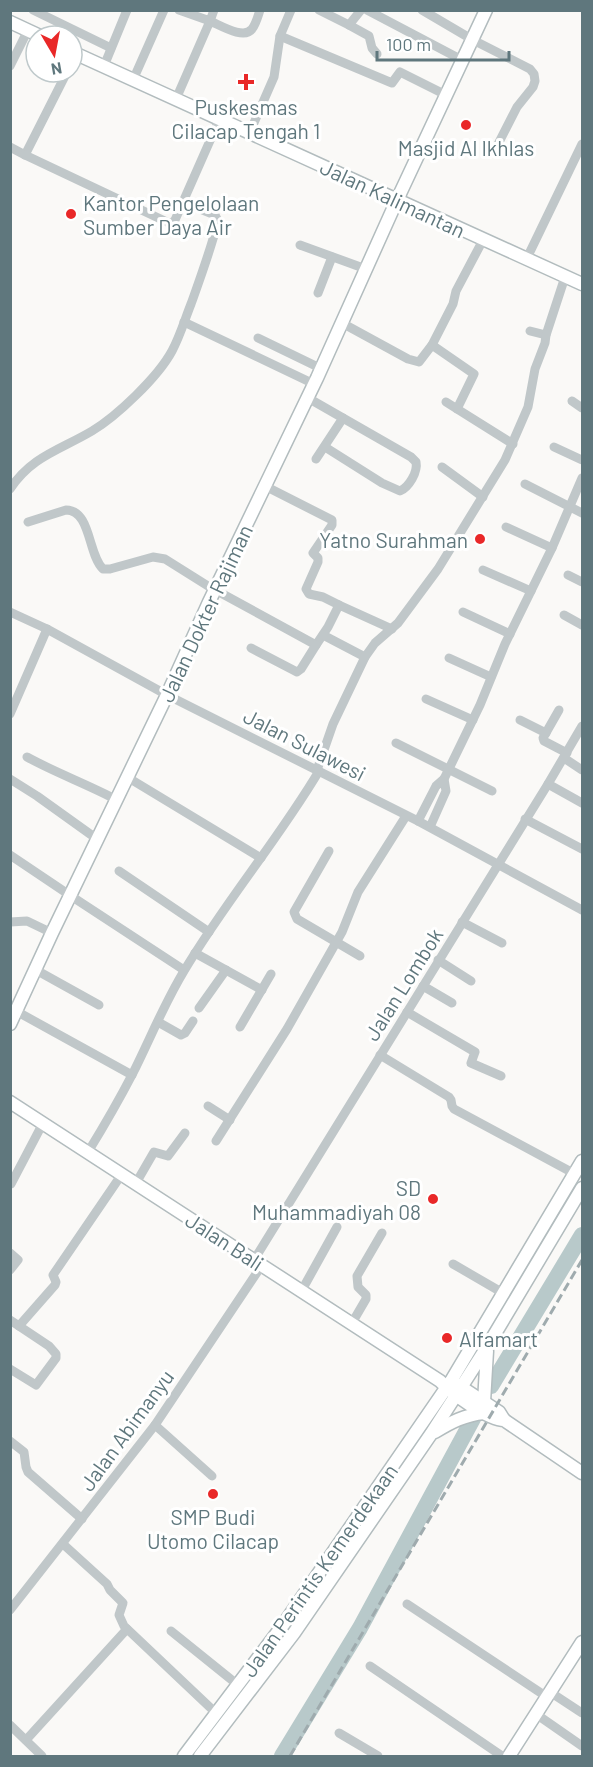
<svg xmlns="http://www.w3.org/2000/svg" width="593" height="1767" font-family="Barlow,sans-serif">
<rect width="100%" height="100%" fill="#faf9f7"/>
<g fill="none" stroke-linecap="round" stroke-linejoin="round">
<!-- river -->
<g stroke="#b8c9ca" stroke-width="16">
<polyline points="491,1386 582,1235"/>
<polyline points="282,1756 360,1628 475,1415"/>
</g>
<defs>
<g id="secondary">
<polyline points="10,22 40,36"/>
<polyline points="72,52 582,284"/>
<polyline points="10,1024 52,933 167,695 209,602 317,378 397,200 486,10"/>
<path d="M 10,1102 L 440,1381 C 451,1393 488,1420 504,1420 L 582,1473"/>
<polyline points="455,1383 499,1412 504,1420"/>
<polyline points="484,1402 487,1351"/>
<path d="M 435,1432 C 451,1422 465,1415 484,1413"/>
<polyline points="184,1756 283,1625 451,1381 582,1161"/>
<polyline points="200,1756 294,1633 431,1434 487,1347 582,1188"/>
<polyline points="509,1756 582,1642"/>
</g>
</defs>
<!-- secondary casing -->
<use href="#secondary" stroke="#b2bcbe" stroke-width="15"/>
<!-- street -->
<g stroke="#c0c7c9" stroke-width="9">
<polyline points="33,10 111,48"/>
<polyline points="179,10 210,21 214,10"/>
<polyline points="319,10 349,25 361,10"/>
<polyline points="367,10 462,60"/>
<polyline points="422,10 473,40 530,69 534,74 535,81 533,87 517,107 494,152"/>
<polyline points="349,25 369,36 372,48 377,54"/>
<polyline points="280,36 392,83 400,72 446,95"/>
<polyline points="10,66 28,30"/>
<polyline points="104,66 127,10"/>
<polyline points="133,80 164,10"/>
<path d="M 176,99 L 210,21 C 220,25 244,40 252,29 C 256,24 258,16 260,10"/>
<polyline points="250,132 274,77 280,36 291,10"/>
<polyline points="10,147 25,155 67,72"/>
<polyline points="25,155 169,223 173,222 175,220 220,118"/>
<polyline points="300,245 366,269"/>
<polyline points="527,258 582,144"/>
<polyline points="318,293 332,257"/>
<polyline points="184,322 314,384"/>
<polyline points="342,323 408,359 419,362 432,345 453,304 456,291 483,240"/>
<polyline points="530,331 546,335"/>
<polyline points="258,338 322,369"/>
<polyline points="432,345 474,374 457,409"/>
<path d="M 308,398 L 411,457 L 416,462 C 418,472 409,487 400,491 L 382,483 L 325,447"/>
<polyline points="572,401 582,408"/>
<polyline points="446,402 513,444"/>
<polyline points="554,447 582,460"/>
<polyline points="316,459 343,418"/>
<polyline points="442,467 483,497"/>
<polyline points="525,484 582,513"/>
<polyline points="265,486 332,520 332,525 313,553 318,558 318,562 306,589 309,594 323,597 339,605"/>
<path d="M 10,489 C 32,456 60,450 92,431 C 117,416 158,377 172,351 C 180,336 185,319 191,304 C 201,276 211,249 218,221 L 215,215 L 183,202"/>
<path d="M 28,522 L 66,510 C 91,510 88,555 103,569 L 110,569 L 153,557 L 165,559 L 208,586 L 316,645 L 328,627 L 339,605 L 392,629"/>
<polyline points="506,527 552,548"/>
<polyline points="483,570 531,591"/>
<polyline points="568,575 582,582"/>
<polyline points="10,612 47,629 167,695 418,821 582,910"/>
<polyline points="463,612 510,634"/>
<polyline points="564,615 582,625"/>
<polyline points="323,635 365,657"/>
<polyline points="251,648 297,672 301,669 316,645"/>
<polyline points="449,658 491,677"/>
<polyline points="426,699 473,720"/>
<polyline points="559,710 543,738 544,741 567,753"/>
<polyline points="10,714 47,629"/>
<polyline points="520,720 546,733"/>
<polyline points="396,743 492,791"/>
<path d="M 27,757 C 56,773 87,784 117,800"/>
<polyline points="564,758 582,770"/>
<polyline points="317,770 333,724 365,657 375,643 398,623 438,569 505,460 528,407 535,369 545,343 546,335 565,277"/>
<polyline points="127,777 261,858"/>
<polyline points="10,779 37,796 97,839"/>
<polyline points="444,779 480,705 505,644 552,548 582,478"/>
<polyline points="548,784 582,803"/>
<polyline points="525,819 582,849"/>
<polyline points="418,821 436,786 444,779 446,791 430,827"/>
<polyline points="329,851 294,912 297,919 360,956"/>
<polyline points="10,855 71,896 184,970"/>
<polyline points="119,871 209,932"/>
<polyline points="10,922 27,921 52,933"/>
<polyline points="462,922 502,943"/>
<polyline points="195,953 262,990"/>
<polyline points="438,960 471,981"/>
<polyline points="36,970 99,1005"/>
<polyline points="423,986 452,1003"/>
<polyline points="199,1008 226,970"/>
<polyline points="16,1011 132,1075"/>
<polyline points="407,1012 475,1052 471,1063 501,1076"/>
<polyline points="158,1022 181,1035 185,1033 193,1021"/>
<polyline points="240,1027 271,974"/>
<polyline points="380,1055 449,1097 451,1100 452,1106 454,1109 575,1174"/>
<polyline points="208,1106 230,1120"/>
<polyline points="216,1141 287,1029 342,932 358,892 406,816"/>
<path d="M 88,1152 C 104,1126 119,1100 133,1073 C 150,1039 164,1004 184,971 C 225,902 278,840 319,771"/>
<polyline points="136,1183 154,1152 168,1156 185,1133"/>
<polyline points="11,1184 43,1123"/>
<polyline points="10,1253 18,1260 10,1270"/>
<polyline points="254,1260 548,784 582,726"/>
<polyline points="453,1264 503,1293"/>
<polyline points="302,1290 337,1227"/>
<polyline points="10,1320 49,1346 56,1354 56,1358 36,1385 10,1369"/>
<polyline points="352,1323 366,1299 366,1295 358,1287 357,1276 382,1233"/>
<polyline points="19,1326 55,1285 56,1282 53,1275 122,1174"/>
<polyline points="155,1425 212,1476"/>
<polyline points="10,1441 24,1452 26,1467 28,1472 82,1519"/>
<polyline points="63,1544 107,1584 110,1590 123,1603 119,1615 124,1626 217,1714"/>
<polyline points="407,1604 547,1697"/>
<polyline points="10,1610 155,1425 262,1265"/>
<polyline points="171,1631 238,1685"/>
<polyline points="370,1666 502,1756"/>
<polyline points="550,1692 582,1713"/>
<polyline points="536,1714 582,1746"/>
<polyline points="10,1725 42,1756"/>
<polyline points="339,1733 378,1756"/>
<polyline points="26,1740 127,1629"/>
</g>
<!-- secondary -->
<use href="#secondary" stroke="#fff" stroke-width="12"/>
<!-- rail -->
<polyline stroke="#9fabae" stroke-width="3" stroke-dasharray="9 4.5" stroke-linecap="butt" points="290,1756 582,1260"/>
</g>
<!-- markers -->
<g fill="#e92828" stroke="#fff" stroke-width="2">
<path d="M243 73h6v6h6v6h-6v6h-6v-6h-6v-6h6z"/>
<circle cx="466" cy="125" r="6"/>
<circle cx="71" cy="214" r="6"/>
<circle cx="480" cy="539" r="6"/>
<circle cx="433" cy="1199" r="6"/>
<circle cx="447" cy="1338" r="6"/>
<circle cx="213" cy="1494" r="6"/>
</g>
<g text-anchor="middle" dominant-baseline="central" stroke-width="6" stroke-linejoin="round" paint-order="stroke">
<!-- poi labels -->
<g font-size="21" fill="#5f777d" stroke="#fff">
<text x="246" y="106">Puskesmas<tspan x="246" dy="24">Cilacap Tengah 1</tspan></text>
<text x="466" y="147">Masjid Al Ikhlas</text>
<text x="83" y="202" text-anchor="start">Kantor Pengelolaan<tspan x="83" dy="24">Sumber Daya Air</tspan></text>
<text x="468" y="539" text-anchor="end">Yatno Surahman</text>
<text x="421" y="1187" text-anchor="end">SD<tspan x="421" dy="24">Muhammadiyah 08</tspan></text>
<text x="459" y="1338" text-anchor="start">Alfamart</text>
<text x="213" y="1516">SMP Budi<tspan x="213" dy="24">Utomo Cilacap</tspan></text>
</g>
<!-- street labels -->
<g font-size="21" fill="#5f777d" stroke="#fff">
<text transform="translate(393 198) rotate(25)">Jalan Kalimantan</text>
<text transform="translate(205 613) rotate(-65)">Jalan Dokter Rajiman</text>
<text transform="translate(305 744) rotate(27)">Jalan Sulawesi</text>
<text transform="translate(403 984) rotate(-58)">Jalan Lombok</text>
<text transform="translate(225 1241) rotate(33)">Jalan Bali</text>
<text transform="translate(126 1430) rotate(-54)">Jalan Abimanyu</text>
<text transform="translate(319 1570) rotate(-55)">Jalan Perintis Kemerdekaan</text>
</g>
</g>
<!-- border -->
<rect width="593" height="1767" fill="none" stroke="#5f777d" stroke-width="24"/>
<!-- north arrow -->
<g transform="translate(54 54) rotate(170)"><circle r="28" fill="#ffffff" stroke="#bfc9cb" stroke-width="1.5"/>
<path d="M0-4.5L10 22L0 15L-10 22Z" fill="#e92828"/>
<text y="-9" font-size="16" font-weight="bold" text-anchor="middle" fill="#5f777d">N</text>
</g>
<!-- scale -->
<path d="M377 51v9h132v-9" fill="none" stroke="#5f777d" stroke-width="3"/>
<text x="386" y="51" font-size="18" fill="#5f777d" stroke="#ffffff" stroke-width="4.5" paint-order="stroke">100 m</text>
</svg>
